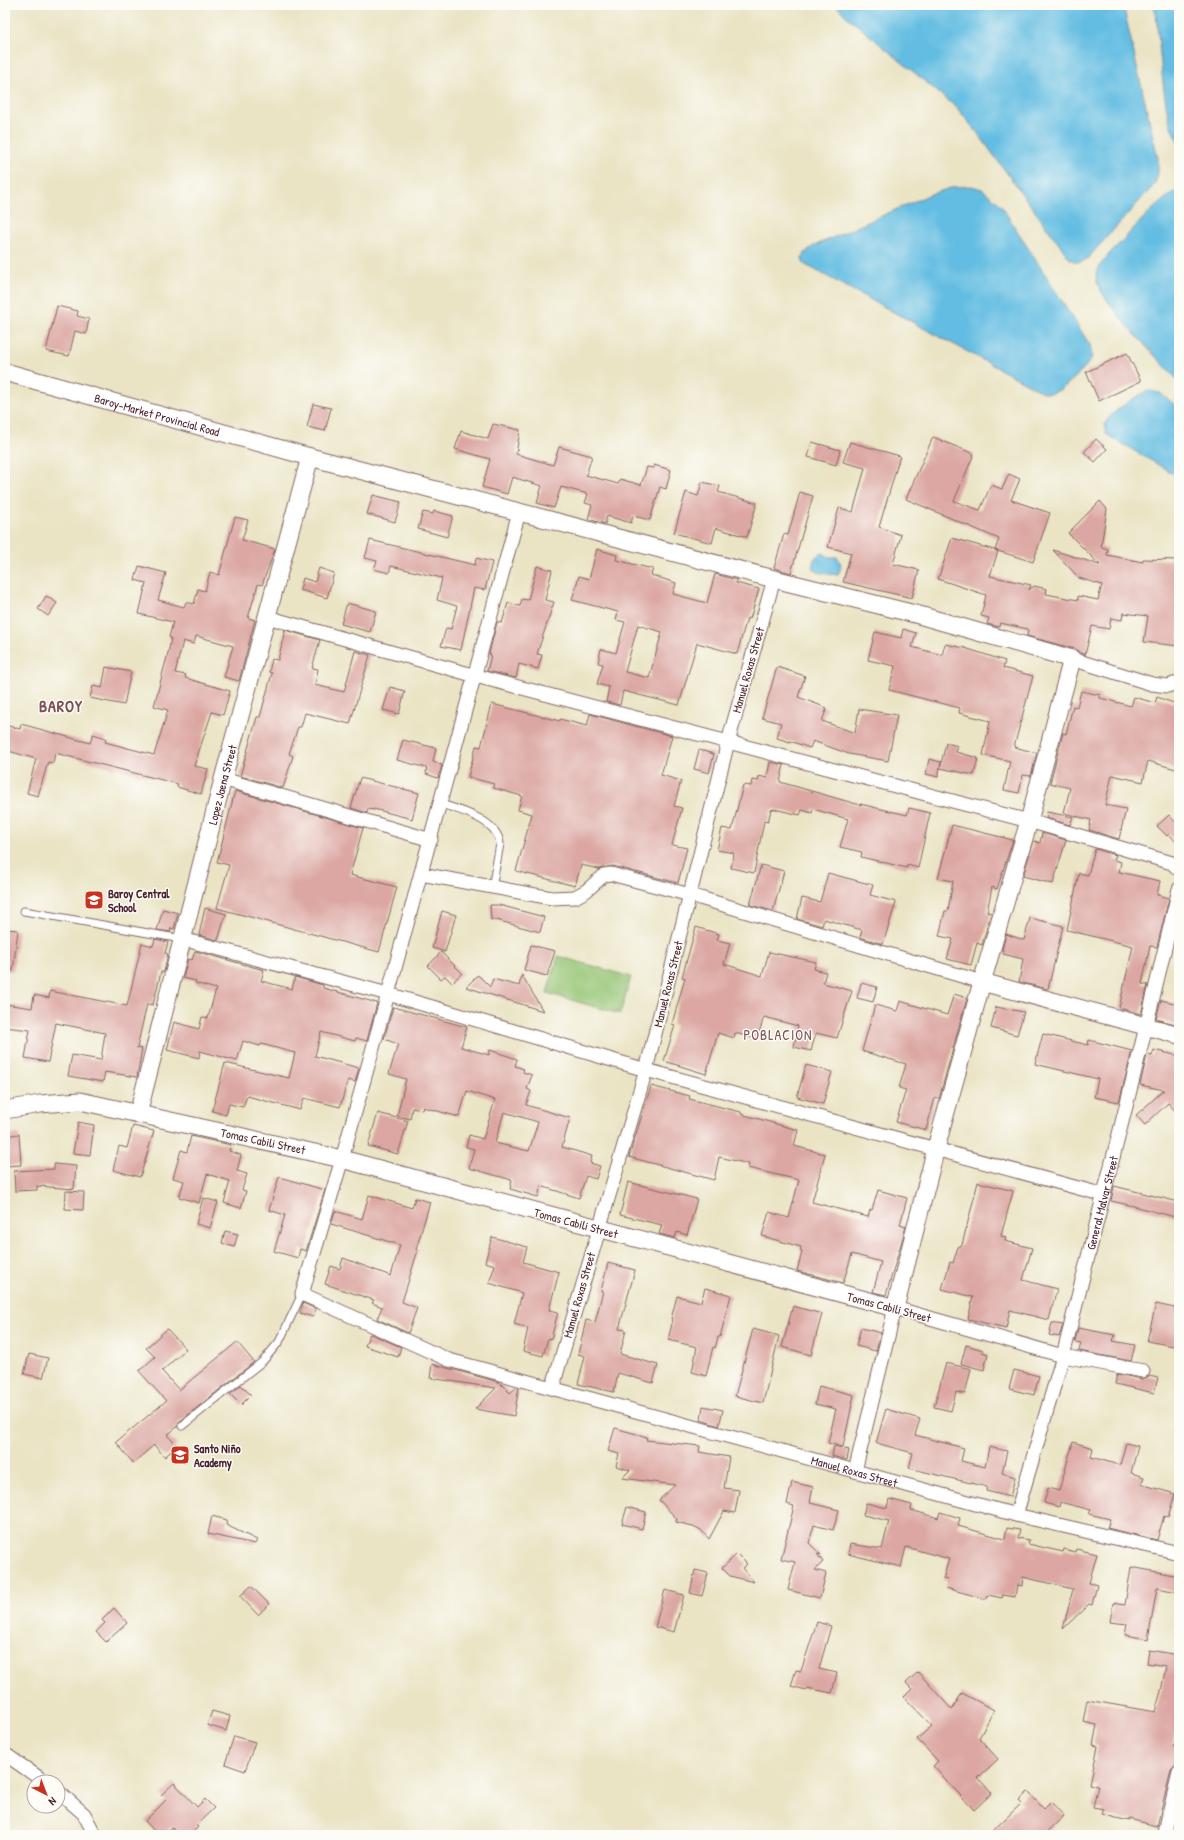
<svg xmlns="http://www.w3.org/2000/svg" width="1184" height="1840" font-family="'Patrick Hand',sans-serif">
<rect width="100%" height="100%" fill="#fdfcf7"/>
<filter id="ink" filterUnits="userSpaceOnUse"><feTurbulence type="fractalNoise" baseFrequency=".025" numOctaves="2"/><feDisplacementMap in="SourceGraphic" scale="8" xChannelSelector="R" yChannelSelector="G"/><feConvolveMatrix kernelMatrix="1 2 1 2 8 2 1 2 1" color-interpolation-filters="sRGB"/></filter>
<filter id="wash" filterUnits="userSpaceOnUse"><feTurbulence type="fractalNoise" baseFrequency=".012" numOctaves="4" result="noise"/><feDisplacementMap in="SourceGraphic" scale="16" xChannelSelector="R" yChannelSelector="G"/><feGaussianBlur stdDeviation="0.9" result="paint"/><feColorMatrix in="noise" values="0 0 0 0 0 0 0 0 0 0 0 0 0 0 0 0 0 1.4 0 .05"/><feComposite in="paint" operator="in"/></filter>
<g filter="url(#wash)">
<rect width="100%" height="100%" fill="#eae4c5"/>
<!-- green -->
<polygon fill="#94c575" stroke="#6f7250" points="558,956 631,977 620,1014 547,993"/>
<!-- water -->
<g fill="#64bde2" stroke="#576e86">
<path d="M 836,5 L 1123,5 L 1158,159 L 1158,173 L 1155,184 L 1087,259 C 1080,263 1077,263 1070,259 L 976,131 L 957,108 L 845,15 Z"/>
<path d="M 1154,5 L 1179,5 L 1179,142 C 1161,122 1161,36 1154,5 Z"/>
<path d="M 972,186 L 982,189 L 1000,204 L 1090,345 L 1092,356 L 1090,361 C 1083,370 1065,389 1055,392 C 1048,395 1042,392 1037,389 L 804,264 L 802,259 L 806,252 L 812,247 L 931,194 L 954,187 Z"/>
<path d="M 1179,189 L 1179,381 C 1162,362 1096,299 1096,276 C 1096,265 1117,246 1125,238 C 1141,220 1158,202 1179,189 Z"/>
<path d="M 1149,391 L 1160,393 L 1179,408 L 1179,477 L 1106,434 C 1105,430 1104,426 1106,422 C 1110,413 1140,393 1149,391 Z"/>
<path d="M 823,553 L 829,557 L 837,557 C 842,563 842,569 837,575 L 817,572 L 814,569 C 811,561 815,555 823,553 Z"/>
</g>
<g id="blocks">
<!-- building -->
<g fill="#dca7a3" fill-rule="evenodd">
<polygon points="57,306 78,311 77,316 89,319 86,334 75,331 69,356 46,351"/>
<polygon points="1127,353 1141,381 1099,401 1086,372"/>
<polygon points="313,404 331,408 325,431 307,427"/>
<polygon points="493,424 520,430 516,454 553,465 559,447 592,456 586,475 618,484 620,479 641,485 647,467 654,468 654,465 671,470 666,489 660,487 650,520 633,516 631,523 607,516 605,524 588,519 592,505 585,503 588,494 561,487 554,508 537,503 542,486 512,477 507,494 482,487 490,459 455,449 461,431 488,439"/>
<polygon points="933,437 974,454 954,501 980,510 991,485 1002,489 1009,474 1020,479 1011,500 1050,513 1033,562 995,550 999,539 906,499"/>
<polygon points="1096,439 1107,449 1095,462 1084,452"/>
<polygon points="812,442 840,450 836,465 808,457"/>
<polygon points="850,442 900,456 879,527 901,535 893,564 919,570 912,598 843,582 851,553 828,547 839,508 853,512 865,468 843,462"/>
<polygon points="702,482 720,486 718,492 757,503 747,537 716,528 712,543 674,533 686,492 698,496"/>
<polygon points="800,492 813,496 791,573 774,568 784,534 788,535"/>
<polygon points="373,495 401,502 395,522 367,514"/>
<polygon points="1100,501 1107,509 1101,547 1108,549 1107,555 1143,562 1143,559 1179,560 1179,646 1144,642 1148,616 1123,613 1122,620 1111,618 1109,629 1092,626 1085,655 1075,649 1027,636 1028,629 1000,623 999,627 987,624 989,618 981,616 986,595 938,579 952,538 998,551 990,576 1031,585 1029,590 1034,586 1047,589 1046,594 1078,600 1078,596 1098,600 1102,585 1079,578 1053,550 1100,565 1068,533"/>
<polygon points="434,511 453,516 447,537 418,529 423,512 433,514"/>
<polygon points="235,517 248,520 242,540 275,549 262,585 258,584 248,618 255,620 239,681 224,677 233,646 196,636 194,644 183,641 175,673 186,675 185,678 230,691 223,715 212,712 194,766 208,769 201,794 177,787 178,784 55,753 53,763 48,762 38,796 27,793 36,759 5,750 5,725 20,729 21,724 90,743 93,734 106,738 105,742 154,755 168,710 154,706 169,649 171,638 169,637 173,622 139,614 146,583 135,580 139,566 166,573 158,600 184,607 186,602 194,604 198,589 205,591 210,572 219,575"/>
<polygon points="370,540 475,565 476,558 492,562 485,590 474,588 461,650 441,646 446,628 451,629 457,606 437,600 442,578 391,566 389,573 374,569 377,561 365,558"/>
<path d="M 597,549 L 617,555 L 616,560 L 653,569 L 651,575 L 676,583 L 673,594 L 707,603 L 715,574 L 737,580 L 736,583 L 759,589 L 750,619 L 747,618 L 737,654 L 697,643 L 679,705 L 623,691 L 620,705 L 606,702 L 609,687 L 597,684 L 603,664 L 598,663 L 601,649 L 616,653 L 625,622 L 616,620 L 618,612 L 572,600 L 579,576 L 589,579 ZM 638,625 L 662,632 L 649,678 L 625,672 Z"/>
<polygon points="537,566 552,570 545,600 554,602 537,654 542,655 538,669 519,664 516,678 487,671 491,655 489,654 497,622 502,623 508,603 520,606 522,599 528,600"/>
<polygon points="319,568 334,573 327,598 300,590 303,578 315,582"/>
<polygon points="46,596 57,603 48,616 38,609"/>
<polygon points="347,603 376,611 370,632 341,624"/>
<polygon points="903,629 916,633 912,647 942,655 945,644 965,648 1005,661 1003,668 1033,676 1014,747 1037,753 1031,776 1023,775 1019,793 1004,790 1010,761 983,755 990,721 959,713 960,708 889,690 895,666 868,660 875,632 901,638"/>
<polygon points="285,630 320,640 312,668 318,669 315,685 344,692 355,651 370,655 350,724 305,713 301,727 298,727 289,754 293,756 283,788 240,776 257,717 260,717 272,673 269,672 272,659 278,660"/>
<polygon points="106,667 131,672 124,705 90,698 93,686 102,688"/>
<polygon points="777,667 805,676 798,697 827,708 822,721 855,733 859,709 897,715 888,761 849,754 813,741 810,748 790,741 790,742 777,738 781,723 762,718"/>
<polygon points="390,687 405,691 399,714 383,710"/>
<polygon points="1081,691 1100,695 1100,698 1131,706 1134,697 1155,703 1157,697 1179,705 1179,770 1148,761 1143,782 1112,775 1105,805 1126,809 1119,839 1089,830 1091,820 1064,813 1070,788 1050,783 1063,733 1066,734 1073,706 1077,707"/>
<polygon points="492,704 560,721 560,719 587,726 590,714 672,736 661,775 681,781 674,806 682,808 672,845 687,848 678,883 613,866 599,869 581,865 575,886 516,871 532,814 518,810 522,796 493,788 494,784 468,777 476,746 481,747"/>
<polygon points="403,740 436,748 433,762 442,765 438,778 426,774 427,768 397,760"/>
<polygon points="946,743 958,746 956,752 978,758 974,775 940,768"/>
<polygon points="699,750 714,754 709,773 694,769"/>
<polygon points="929,759 941,762 938,777 926,774"/>
<polygon points="770,762 784,765 780,782 860,805 860,804 907,815 909,808 930,813 918,868 907,865 907,868 861,857 862,852 840,847 848,819 813,809 812,813 802,810 800,815 774,809 771,810 768,822 764,821 754,873 731,868 734,853 717,850 722,828 732,830 743,785 751,786 752,780 758,781 759,776 767,778"/>
<polygon points="360,778 419,793 412,819 374,809 374,810 368,809 367,813 351,808"/>
<polygon points="235,791 363,828 350,875 397,887 379,952 217,908 229,865 217,862"/>
<polygon points="1047,812 1073,817 1070,825 1046,818"/>
<polygon points="1169,815 1179,826 1179,845 1169,834 1167,836 1157,826"/>
<polygon points="952,825 1013,840 997,889 992,887 987,912 991,913 982,945 977,943 971,965 947,959 953,939 939,936 945,911 948,911 953,881 938,878"/>
<polygon points="1042,833 1066,840 1053,884 1023,876 1034,841 1040,843"/>
<polygon points="1095,849 1116,855 1114,860 1121,862 1119,872 1160,881 1157,895 1169,898 1157,947 1150,946 1142,984 1148,985 1141,1014 1119,1008 1133,946 1067,930 1079,873 1088,875"/>
<polygon points="761,865 784,871 773,911 750,905"/>
<polygon points="828,873 873,885 870,895 896,902 883,944 860,937 862,930 824,919 822,926 797,919 802,898 820,902"/>
<polygon points="490,905 499,905 544,917 540,932 496,920 491,920"/>
<polygon points="205,908 226,914 218,940 199,935"/>
<polygon points="163,909 178,913 174,929 171,928 170,932 157,930"/>
<polygon points="442,911 456,915 445,952 432,948"/>
<polygon points="1030,918 1063,926 1048,989 1019,982 1023,959 1003,954 1004,951 1002,950 1006,934 1024,940"/>
<polygon points="696,927 719,934 717,940 730,943 724,964 762,976 769,952 816,962 814,969 826,972 823,983 852,991 837,1038 816,1033 811,1051 794,1047 798,1026 764,1017 757,1039 735,1033 734,1038 718,1033 706,1074 664,1061 675,1025 672,1024 685,978 682,977"/>
<polygon points="5,929 18,930 13,971 5,971"/>
<polygon points="155,939 168,942 165,953 168,954 164,972 161,972 153,1005 147,1004 137,1048 142,1049 137,1077 105,1072 103,1082 68,1076 72,1055 101,1060 105,1033 56,1023 48,1062 25,1058 30,1030 5,1027 5,1004 32,1008 34,995 49,998 50,991 127,1006 142,943 153,946"/>
<polygon points="531,945 555,951 547,976 524,970"/>
<polygon points="195,951 264,970 261,981 292,989 295,977 323,985 323,988 377,1003 367,1041 356,1038 355,1041 321,1032 315,1056 359,1068 355,1082 348,1080 340,1107 304,1098 300,1110 247,1096 243,1107 229,1104 226,1115 212,1111 225,1063 289,1078 295,1053 261,1044 260,1046 243,1041 237,1061 200,1051 199,1058 167,1050 174,1022 199,1029 202,1017 208,1018 216,989 195,983 196,981 183,978 188,959 192,960"/>
<polygon points="441,952 462,973 452,983 445,976 441,979 428,966"/>
<polygon points="478,975 490,987 493,979 519,986 522,975 543,1011 466,987"/>
<polygon points="861,983 877,987 873,1002 857,998"/>
<polygon points="954,994 967,998 939,1099 935,1098 926,1130 896,1122 906,1090 899,1088 906,1064 862,1051 875,1005 897,1011 900,1001 947,1015"/>
<polygon points="1161,1000 1179,1004 1179,1025 1156,1019"/>
<path d="M 393,1007 L 467,1027 L 461,1047 L 489,1055 L 490,1050 L 517,1059 L 515,1066 L 524,1069 L 523,1072 L 532,1075 L 527,1089 L 531,1091 L 526,1105 L 570,1118 L 562,1147 L 592,1156 L 590,1163 L 600,1166 L 596,1179 L 586,1176 L 579,1198 L 541,1186 L 538,1197 L 510,1189 L 512,1180 L 469,1168 L 474,1149 L 466,1147 L 469,1135 L 483,1139 L 495,1100 L 467,1091 L 459,1117 L 423,1107 L 422,1110 L 412,1108 L 410,1119 L 397,1116 L 406,1079 L 389,1074 L 398,1044 L 384,1039 ZM 504,1112 L 538,1122 L 529,1151 L 495,1143 Z"/>
<polygon points="996,1007 1024,1012 1017,1035 991,1028"/>
<polygon points="1043,1034 1088,1045 1089,1040 1132,1051 1119,1102 1094,1097 1098,1079 1035,1064"/>
<polygon points="1154,1050 1179,1056 1179,1115 1168,1103 1145,1125 1136,1115 1164,1090 1140,1085 1147,1055 1152,1056"/>
<polygon points="806,1065 832,1072 823,1104 797,1097"/>
<polygon points="651,1086 690,1096 689,1099 741,1112 741,1114 798,1130 794,1146 825,1154 812,1202 868,1217 870,1210 872,1210 878,1190 907,1198 900,1225 906,1227 886,1295 873,1292 881,1262 852,1254 843,1283 797,1271 802,1252 800,1251 801,1247 762,1236 769,1212 789,1218 799,1180 748,1168 749,1164 719,1157 714,1180 629,1157"/>
<polygon points="378,1113 408,1121 398,1154 368,1146"/>
<polygon points="78,1122 94,1125 90,1155 73,1153"/>
<polygon points="133,1126 154,1131 140,1177 113,1170 119,1146 127,1148"/>
<polygon points="19,1134 21,1165 5,1166 5,1136"/>
<polygon points="191,1136 231,1145 229,1151 241,1155 237,1171 247,1174 242,1190 246,1191 241,1208 224,1203 230,1181 207,1174 199,1203 179,1197 184,1181 173,1178 181,1150 187,1152"/>
<polygon points="54,1164 76,1166 74,1189 37,1186 37,1190 15,1191 14,1171 54,1169"/>
<polygon points="279,1177 325,1190 306,1251 300,1249 298,1258 274,1251 285,1215 269,1210"/>
<polygon points="628,1182 697,1199 687,1235 677,1232 675,1238 659,1234 662,1225 620,1215"/>
<polygon points="978,1182 1013,1191 1001,1236 1006,1237 1005,1241 1032,1248 1023,1280 1057,1289 1049,1320 1010,1310 1006,1328 968,1319 973,1297 942,1289 950,1262 953,1263 958,1247 962,1245"/>
<polygon points="1114,1186 1179,1202 1179,1218 1134,1206 1111,1201"/>
<polygon points="66,1191 84,1192 83,1210 65,1209"/>
<polygon points="369,1195 412,1208 415,1198 430,1202 416,1250 418,1250 402,1302 417,1308 408,1333 377,1319 382,1307 372,1303 374,1300 325,1284 331,1266 340,1269 343,1258 391,1276 400,1245 331,1224 335,1211 362,1219"/>
<polygon points="203,1198 218,1202 210,1228 196,1224"/>
<polygon points="225,1231 238,1234 234,1247 222,1243"/>
<polygon points="492,1237 527,1247 523,1262 559,1272 549,1310 558,1312 551,1339 548,1338 543,1356 523,1351 528,1328 514,1324 522,1293 489,1283 495,1265 485,1262"/>
<polygon points="608,1263 635,1270 619,1329 626,1330 620,1354 658,1365 653,1383 618,1373 614,1392 578,1384 585,1356 578,1354 586,1320 595,1322 603,1291 601,1291"/>
<polygon points="705,1288 731,1295 720,1337 718,1337 715,1348 713,1347 706,1376 692,1372 697,1347 668,1340 673,1319 671,1319 677,1296 701,1302"/>
<polygon points="303,1303 316,1309 313,1317 300,1313"/>
<polygon points="1156,1304 1179,1309 1179,1347 1147,1341"/>
<polygon points="793,1306 822,1314 811,1355 782,1347"/>
<polygon points="1052,1323 1063,1325 1059,1337 1049,1335"/>
<polygon points="861,1328 881,1333 876,1351 856,1346"/>
<polygon points="1078,1328 1115,1335 1113,1341 1135,1345 1131,1361 1079,1351 1081,1343 1075,1342"/>
<polygon points="167,1329 186,1349 162,1371 179,1390 237,1342 254,1362 179,1422 177,1427 167,1435 177,1445 165,1457 154,1445 133,1463 116,1442 166,1401 139,1371 155,1357 146,1348"/>
<polygon points="753,1329 779,1336 763,1403 735,1396"/>
<polygon points="371,1334 401,1347 398,1357 365,1346 369,1335"/>
<polygon points="966,1345 983,1350 982,1352 988,1354 984,1370 961,1364"/>
<polygon points="29,1354 48,1358 43,1378 24,1374"/>
<polygon points="946,1363 971,1369 965,1394 956,1392 951,1411 934,1407"/>
<polygon points="432,1364 499,1382 510,1393 517,1387 519,1387 514,1416 475,1409 496,1388 430,1378"/>
<polygon points="1014,1370 1039,1376 1034,1395 1009,1389"/>
<polygon points="1117,1374 1142,1379 1149,1376 1158,1378 1154,1393 1115,1384"/>
<polygon points="241,1385 251,1395 241,1405 230,1394"/>
<polygon points="819,1386 854,1395 843,1447 828,1443 836,1409 815,1404"/>
<polygon points="703,1406 723,1410 719,1426 701,1420"/>
<polygon points="886,1409 920,1419 915,1435 964,1448 961,1461 985,1467 989,1447 1007,1451 1002,1473 1015,1477 1010,1497 986,1491 987,1487 909,1468 913,1453 876,1443"/>
<polygon points="615,1428 647,1437 646,1440 700,1446 699,1452 729,1457 724,1488 739,1490 735,1513 724,1511 709,1539 701,1530 693,1526 676,1522 677,1519 659,1500 675,1485 622,1478 630,1470 616,1466 619,1454 608,1451"/>
<polygon points="1073,1442 1093,1448 1091,1457 1120,1465 1126,1443 1138,1446 1131,1473 1144,1477 1141,1484 1175,1494 1168,1517 1164,1516 1157,1540 1107,1528 1110,1519 1089,1514 1091,1510 1060,1502 1059,1507 1044,1503 1048,1488 1059,1491"/>
<polygon points="834,1446 849,1450 847,1460 832,1456"/>
<polygon points="792,1482 813,1487 810,1503 839,1510 833,1530 814,1525 809,1543 821,1555 817,1554 823,1562 815,1570 826,1573 820,1598 788,1590 795,1562 781,1559 794,1506 787,1504"/>
<polygon points="889,1499 912,1505 911,1510 938,1518 940,1512 960,1518 958,1526 1005,1539 1007,1528 1020,1530 1018,1538 1029,1540 1028,1544 1063,1552 1064,1549 1075,1552 1076,1549 1097,1554 1089,1583 1097,1585 1092,1605 1089,1604 1063,1629 1073,1589 1023,1577 1022,1586 1017,1585 1015,1597 1003,1595 1002,1598 988,1595 986,1599 946,1588 948,1580 943,1579 949,1559 906,1547 901,1567 848,1554 850,1544 882,1549 889,1521 863,1515 866,1503 887,1508"/>
<polygon points="627,1507 646,1512 642,1529 622,1524"/>
<polygon points="212,1516 227,1520 226,1525 257,1540 255,1544 208,1534"/>
<polygon points="737,1554 747,1564 742,1568 754,1582 730,1576 722,1568"/>
<polygon points="1131,1567 1179,1576 1178,1592 1157,1588 1148,1639 1125,1635 1127,1624 1110,1622 1113,1603 1125,1605"/>
<polygon points="695,1570 708,1573 702,1596 690,1593"/>
<polygon points="251,1586 269,1604 258,1615 240,1596"/>
<polygon points="665,1590 684,1595 674,1632 655,1627"/>
<polygon points="114,1608 127,1623 106,1642 96,1632 105,1623 102,1620"/>
<polygon points="817,1622 831,1626 819,1669 837,1673 832,1693 807,1688 806,1690 791,1686 796,1670 801,1671"/>
<polygon points="1149,1650 1179,1655 1179,1721 1173,1746 1179,1748 1179,1753 1176,1766 1171,1771 1157,1826 1129,1819 1129,1821 1116,1818 1102,1814 1104,1809 1093,1807 1098,1786 1090,1784 1098,1746 1093,1745 1097,1725 1083,1722 1087,1700 1155,1712 1161,1691 1166,1666 1147,1663"/>
<polygon points="918,1672 952,1710 962,1693 994,1710 979,1738 998,1759 978,1778 992,1793 974,1810 933,1766 938,1761 917,1739 932,1726 904,1697 912,1689 906,1683"/>
<polygon points="212,1711 230,1716 226,1731 207,1725"/>
<polygon points="234,1736 255,1742 245,1771 225,1764"/>
<polygon points="174,1783 197,1807 205,1799 214,1808 196,1825 198,1827 190,1835 178,1835 171,1827 163,1835 158,1835 145,1821 166,1800 161,1795"/>
<polygon points="1028,1792 1044,1809 1051,1802 1064,1816 1044,1835 988,1835 1022,1803 1019,1800"/>
</g>
</g>
</g>
<g filter="url(#ink)">
<use href="#blocks" fill-opacity="0" stroke="#826461" stroke-width="1"/>
<g fill="none" stroke-linecap="round" stroke-linejoin="round">
<defs>
<g id="service">
<path d="M 441,804 C 460,810 498,820 500,844 L 492,888"/>
<polyline points="24,911 182,939"/>
<polyline points="182,1426 263,1361 279,1342 302,1294"/>
</g>
<g id="minor">
<polyline points="519,512 388,994 342,1159 302,1294 449,1360 555,1389"/>
<path id="s1" d="M 774,579 L 728,742 L 646,1070 L 555,1379 L 555,1389 L 1016,1515 L 1179,1553"/>
<polyline points="267,617 476,676 1029,821 1172,863 1179,870"/>
<polyline points="1072,659 1152,684 1168,686 1179,682"/>
<polyline points="223,779 431,840"/>
<polyline points="421,874 552,898 575,897 586,891 604,875 611,874 690,895 982,982"/>
<polyline points="182,939 388,994 646,1070 1104,1195"/>
<polyline points="855,1471 895,1308 1063,1356 1143,1371"/>
<path id="s2" d="M 1016,1515 L 1063,1356 L 1146,1027 L 1179,889"/>
<polyline points="5,1754 45,1782"/>
<polyline points="58,1791 84,1814 95,1835"/>
<polyline points="1164,1835 1179,1773"/>
</g>
<g id="tertiary">
<path id="s3" d="M 5,372 L 310,457 L 774,579 L 919,615 L 1072,659 L 1029,821 L 982,982 L 936,1148 L 895,1308 L 342,1159 L 80,1101 L 40,1104 L 5,1110"/>
<polyline points="982,982 1179,1035"/>
<path id="s4" d="M 138,1114 L 223,779 L 310,457"/>
</g>
</defs>
<!-- service casing -->
<use href="#service" stroke="#826461" stroke-width="9"/>
<!-- minor casing -->
<use href="#minor" stroke="#826461" stroke-width="15"/>
<!-- tertiary casing -->
<use href="#tertiary" stroke="#826461" stroke-width="19"/>
<!-- service -->
<use href="#service" stroke="#fff" stroke-width="7"/>
<!-- minor -->
<use href="#minor" stroke="#fff" stroke-width="13"/>
<!-- tertiary -->
<use href="#tertiary" stroke="#fff" stroke-width="17"/>
</g>
</g>
<!-- icons -->
<defs>
<symbol id="school-square" viewBox="-11 -11 22 22"><rect x="-9" y="-9" width="18" height="18" rx="4" fill="#c8321e" stroke="#fdfcf7"/><path d="M0-5L7-2L0 1L-7-2ZM-4 1L0 2.5L4 1V4Q0 6-4 4Z" fill="#fff"/></symbol>
</defs>
<g fill-rule="evenodd">
<use href="#school-square" x="83" y="889" width="22" height="22"/>
<use href="#school-square" x="169" y="1444" width="22" height="22"/>
</g>
<g text-anchor="middle" dominant-baseline="central" stroke-width="3" stroke-linejoin="round" paint-order="stroke">
<!-- street labels -->
<g font-size="12" fill="#4a1f2b" stroke="#fdfcf7">
<text stroke="none"><textPath href="#s3" startOffset="158">Baroy-Market Provincial Road</textPath></text>
<text transform="translate(748 670) rotate(-74)">Manuel Roxas Street</text>
<text stroke="none"><textPath href="#s4" startOffset="340">Lopez Jaena Street</textPath></text>
<text transform="translate(668 984) rotate(-76)">Manuel Roxas Street</text>
<text transform="translate(263 1141) rotate(12)">Tomas Cabili Street</text>
<text stroke="none"><textPath href="#s2" startOffset="324">General Malvar Street</textPath></text>
<text transform="translate(576 1223) rotate(15)">Tomas Cabili Street</text>
<text transform="translate(579 1295) rotate(-74)">Manuel Roxas Street</text>
<text transform="translate(889 1307) rotate(15)">Tomas Cabili Street</text>
<text stroke="none"><textPath href="#s1" startOffset="1150">Manuel Roxas Street</textPath></text>
</g>
<!-- poi labels -->
<g font-size="12" font-weight="bold" fill="#4a1f2b" stroke="#fdfcf7" text-anchor="start">
<text x="108" y="893">Baroy Central<tspan x="108" dy="14">School</tspan></text>
<text x="194" y="1448">Santo Niño<tspan x="194" dy="14">Academy</tspan></text>
</g>
<!-- quarter labels -->
<g font-size="14" letter-spacing="1" fill="#7d4f55" stroke="#fdfcf7">
<text x="778" y="1034">POBLACION</text>
</g>
<!-- district labels -->
<g font-size="16" font-weight="bold" letter-spacing="1" fill="#7d4f55" stroke="#fdfcf7">
<text x="61" y="706">BAROY</text>
</g>
</g>
<!-- margin -->
<rect width="1184" height="1840" fill="none" stroke="#fdfcf7" stroke-width="20"/>
<!-- north arrow -->
<g transform="translate(46 1794) rotate(138)"><circle r="19" fill="#fdfcf7" stroke="#b5a4a5"/>
<path d="M0-3L7 15L0 10L-7 15Z" fill="#c8321e"/>
<text y="-6" font-size="11" font-weight="bold" text-anchor="middle" fill="#4a1f2b">N</text>
</g>
</svg>
